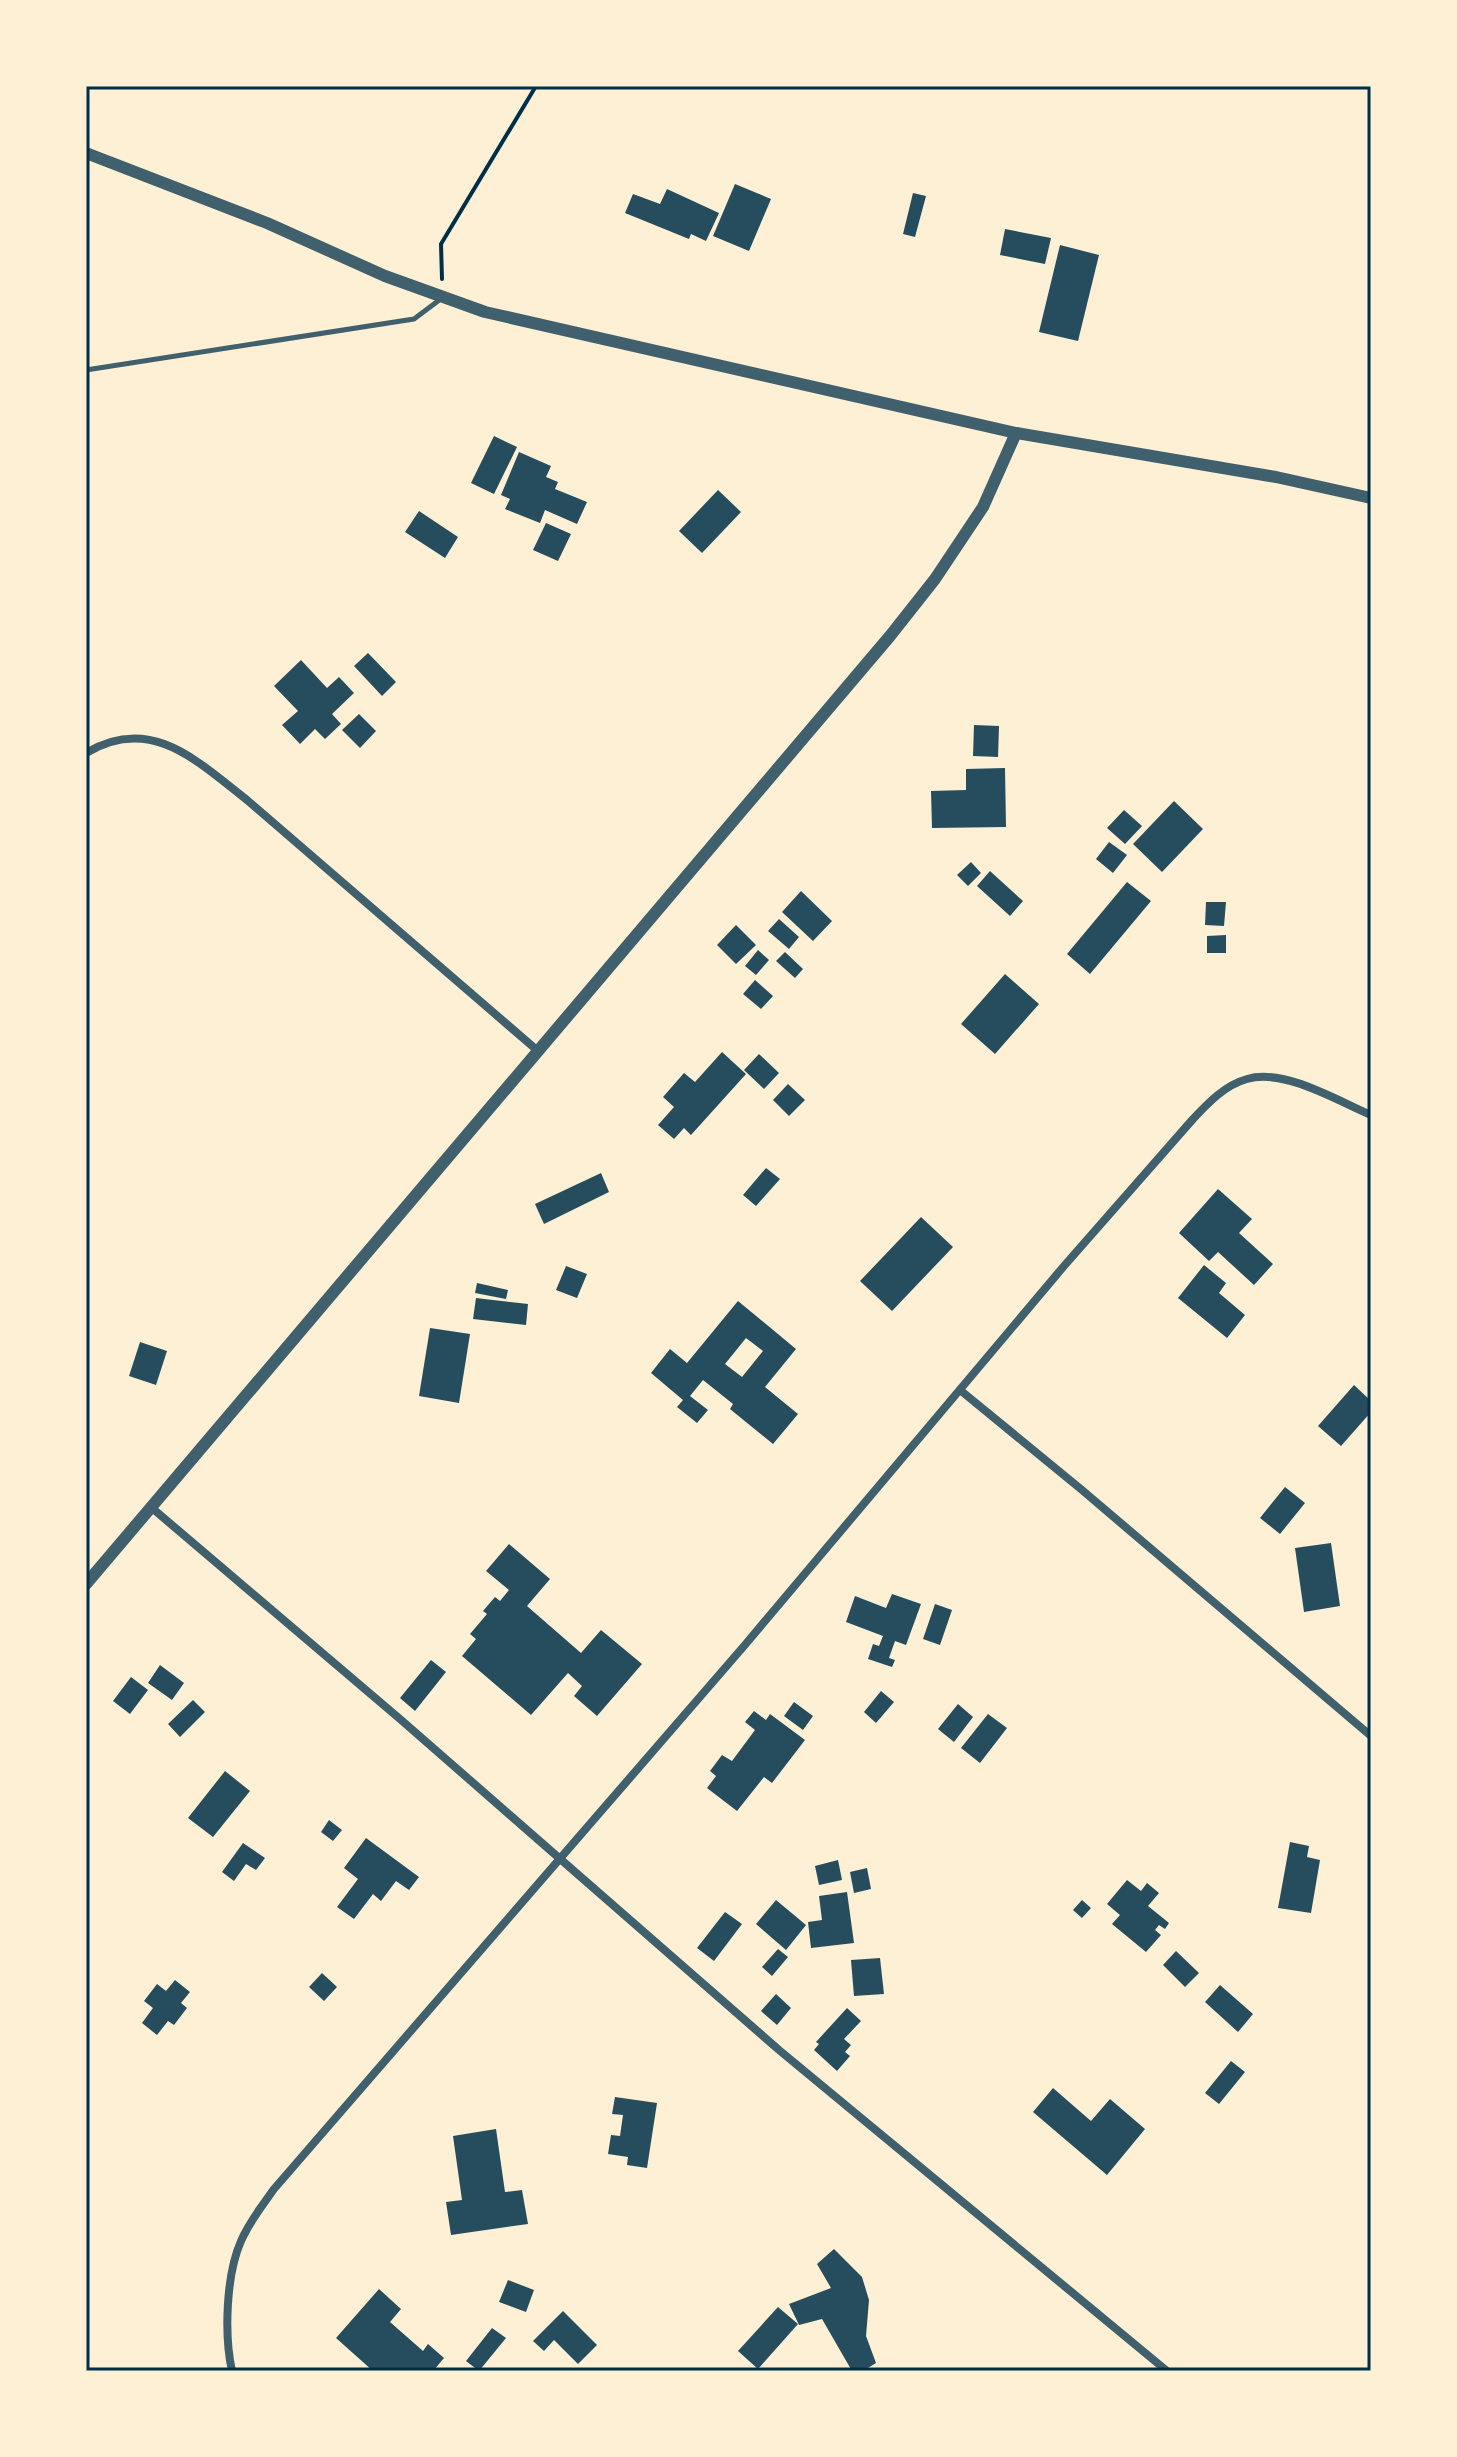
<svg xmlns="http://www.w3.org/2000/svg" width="1457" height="2457" font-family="'Golos Text',sans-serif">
<rect width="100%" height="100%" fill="#fdf0d5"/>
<!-- building -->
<g fill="#264d5e" fill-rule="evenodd">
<polygon points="735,184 771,199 749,251 713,236"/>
<polygon points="667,189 719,213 706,241 691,234 689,239 625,213 633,194 660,204"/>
<polygon points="913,193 926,196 915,237 903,234"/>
<polygon points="1005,229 1051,238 1045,264 1000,255"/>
<polygon points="1060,245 1099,255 1078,341 1039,332"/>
<polygon points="494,436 517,447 494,494 471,483"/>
<polygon points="519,452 551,466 546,477 558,482 555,489 587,502 577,524 545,510 540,523 505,509 510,499 501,495"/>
<polygon points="718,490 741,512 702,553 679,531"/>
<polygon points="419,511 458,537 445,558 405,532"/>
<polygon points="546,523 571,534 558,561 533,550"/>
<polygon points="368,653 396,682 382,696 354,666"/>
<polygon points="301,660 327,688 339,677 354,693 332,714 341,724 325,739 315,729 300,744 282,725 298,711 274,686"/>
<polygon points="359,714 376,731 360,748 342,730"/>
<polygon points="974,725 999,726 998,757 973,756"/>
<polygon points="1005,768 1006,827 932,828 931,791 966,790 966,769"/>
<polygon points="1174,801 1203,829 1162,872 1133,844"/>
<polygon points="1124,810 1142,826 1125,844 1107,828"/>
<polygon points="1109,842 1127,855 1113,873 1096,859"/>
<polygon points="971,862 981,873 968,886 957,875"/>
<polygon points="990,871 1023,901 1010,916 977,886"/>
<polygon points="1127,882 1151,901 1090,974 1067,954"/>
<polygon points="801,891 832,921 813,941 782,912"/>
<polygon points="1206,902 1226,902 1224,926 1205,925"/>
<polygon points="779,919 799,937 789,949 768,931"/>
<polygon points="736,925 756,945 736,964 717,945"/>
<polygon points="1226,935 1226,953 1207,953 1207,936"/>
<polygon points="758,950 769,960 756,975 745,966"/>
<polygon points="785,952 803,969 795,978 776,961"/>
<polygon points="1005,974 1039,1004 995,1054 961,1024"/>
<polygon points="755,980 773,996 761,1009 743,994"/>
<polygon points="722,1052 746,1074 691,1135 684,1128 674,1139 658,1125 674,1107 663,1097 684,1073 695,1082"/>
<polygon points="759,1054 779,1073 764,1089 744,1070"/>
<polygon points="788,1084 805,1100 789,1116 773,1100"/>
<polygon points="766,1168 780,1179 756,1206 743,1195"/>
<polygon points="601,1173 609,1192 544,1224 535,1204"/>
<polygon points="1218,1189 1252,1219 1239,1233 1273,1264 1254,1285 1218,1252 1209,1261 1179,1233"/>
<polygon points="921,1217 953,1247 892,1311 860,1281"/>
<polygon points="1204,1265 1226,1283 1219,1293 1245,1315 1227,1338 1178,1298"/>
<polygon points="566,1266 587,1274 577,1298 556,1290"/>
<polygon points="477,1283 508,1290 506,1299 475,1293"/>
<polygon points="476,1298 528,1304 526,1325 473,1319"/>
<path d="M 738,1301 L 796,1349 L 765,1387 L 798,1414 L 773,1444 L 730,1409 L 733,1404 L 703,1380 L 690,1396 L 708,1410 L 697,1423 L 677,1407 L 683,1400 L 651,1373 L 670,1349 L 687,1363 ZM 746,1338 L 763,1351 L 742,1377 L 725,1364 Z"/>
<polygon points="430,1328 470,1334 459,1403 419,1396"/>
<polygon points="140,1342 167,1351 156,1385 129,1376"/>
<polygon points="1354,1385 1371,1401 1371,1412 1341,1446 1318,1426"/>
<polygon points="1285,1487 1305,1503 1280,1534 1260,1518"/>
<polygon points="1331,1543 1340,1606 1304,1612 1295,1548"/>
<polygon points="509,1544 550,1579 527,1606 581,1653 601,1630 642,1664 597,1716 574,1696 582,1686 568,1673 531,1715 462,1656 476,1639 470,1634 487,1614 483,1611 495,1597 500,1601 509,1590 486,1571"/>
<polygon points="892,1594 921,1604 906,1645 895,1641 889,1658 895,1660 892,1667 868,1659 873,1644 879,1646 883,1636 846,1622 855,1596 886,1608"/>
<polygon points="935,1604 952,1610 940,1645 923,1639"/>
<polygon points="431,1660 446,1672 415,1711 400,1698"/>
<polygon points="160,1665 184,1683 172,1700 148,1683"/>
<polygon points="131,1677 148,1690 130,1714 113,1701"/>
<polygon points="881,1691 894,1702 876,1723 864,1712"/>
<polygon points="193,1700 205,1712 180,1737 168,1724"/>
<polygon points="794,1702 813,1716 803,1730 784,1716"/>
<polygon points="958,1704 973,1717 954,1742 938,1729"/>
<polygon points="754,1711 766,1720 770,1714 805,1740 772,1783 764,1777 737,1811 707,1788 716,1776 710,1771 722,1755 732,1761 755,1730 745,1722"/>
<polygon points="988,1714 1007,1728 980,1763 961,1748"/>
<polygon points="225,1771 250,1791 213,1837 188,1818"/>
<polygon points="329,1820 342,1830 333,1841 321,1832"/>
<polygon points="366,1838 419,1877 409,1890 396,1881 381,1901 373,1894 354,1919 337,1907 358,1879 344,1868"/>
<polygon points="1290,1842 1309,1846 1307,1857 1320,1860 1311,1913 1278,1908"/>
<polygon points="243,1843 265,1858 256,1870 246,1864 234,1881 222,1872"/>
<polygon points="838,1860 842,1880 819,1885 815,1866"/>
<polygon points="867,1868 871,1889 854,1893 850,1872"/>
<polygon points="1127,1880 1141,1891 1147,1883 1159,1893 1148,1906 1169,1923 1165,1929 1159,1925 1155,1930 1161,1935 1146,1952 1112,1924 1120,1915 1107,1904"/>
<polygon points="847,1892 854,1943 811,1948 808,1922 822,1920 819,1896"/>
<polygon points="776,1900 806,1925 786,1950 756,1924"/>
<polygon points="1082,1900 1091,1908 1082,1918 1073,1910"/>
<polygon points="725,1912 742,1924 714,1961 697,1948"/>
<polygon points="778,1949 788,1957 772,1976 762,1967"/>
<polygon points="1176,1951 1199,1973 1185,1987 1163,1965"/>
<polygon points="880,1958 884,1994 854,1996 851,1960"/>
<polygon points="322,1973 337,1987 324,2001 309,1987"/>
<polygon points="175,1980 190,1992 181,2003 187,2008 174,2025 168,2021 157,2035 142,2023 153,2008 144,2001 157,1984 166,1991"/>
<polygon points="1220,1985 1253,2014 1238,2032 1205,2002"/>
<polygon points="776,1994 791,2008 777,2025 761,2011"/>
<polygon points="847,2008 861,2021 844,2039 851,2045 845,2052 850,2056 837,2071 814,2050 819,2044 816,2042"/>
<polygon points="1231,2061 1245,2072 1219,2104 1205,2093"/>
<polygon points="1053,2088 1091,2121 1110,2099 1145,2129 1107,2175 1033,2112"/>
<polygon points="615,2097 657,2103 647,2168 627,2165 628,2157 608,2154 611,2135 620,2136 623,2115 612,2114"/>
<polygon points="496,2129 505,2192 522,2190 528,2224 451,2235 446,2202 462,2200 453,2136"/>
<polygon points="834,2249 862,2277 869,2300 866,2336 876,2363 863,2371 852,2371 822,2319 799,2325 789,2304 831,2288 817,2264"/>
<polygon points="508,2280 534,2290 526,2312 499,2302"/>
<polygon points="379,2289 401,2309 390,2322 423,2351 428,2344 444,2358 433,2371 373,2371 336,2338"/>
<polygon points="778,2307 798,2324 758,2369 738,2351"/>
<polygon points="563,2311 597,2345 578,2364 554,2340 544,2351 533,2341"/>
<polygon points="492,2328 506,2338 479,2371 466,2361"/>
</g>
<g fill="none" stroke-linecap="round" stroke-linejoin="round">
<!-- path -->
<polyline stroke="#003049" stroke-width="4" points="442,279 441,244 536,86"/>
<!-- service -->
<polyline stroke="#3f606c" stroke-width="5" points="86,370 414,319 442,298"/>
<!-- minor -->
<g stroke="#3f606c" stroke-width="8">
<path d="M 86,753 C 151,714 197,761 247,800 L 538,1051"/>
<polyline points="960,1390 1082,1490 1371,1736"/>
<polyline points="152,1508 400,1719 779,2050 1167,2371"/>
<path d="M 232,2371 C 224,2335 226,2275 241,2241 C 249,2222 262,2206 274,2189 L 744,1646 L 1064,1266 L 1193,1119 C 1208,1103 1225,1085 1247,1079 C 1284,1068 1338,1101 1371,1115"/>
</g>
<!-- tertiary -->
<g stroke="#3f606c" stroke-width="12">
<polyline points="86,153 267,223 385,276 485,312 1016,433 1276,477 1371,498"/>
<polyline points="86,1584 890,636 935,579 983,507 1016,433"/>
</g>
</g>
<!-- border -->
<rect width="1457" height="2457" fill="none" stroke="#fdf0d5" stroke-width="176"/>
<rect x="88" y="88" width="1281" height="2281" fill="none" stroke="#003049" stroke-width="3"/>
</svg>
